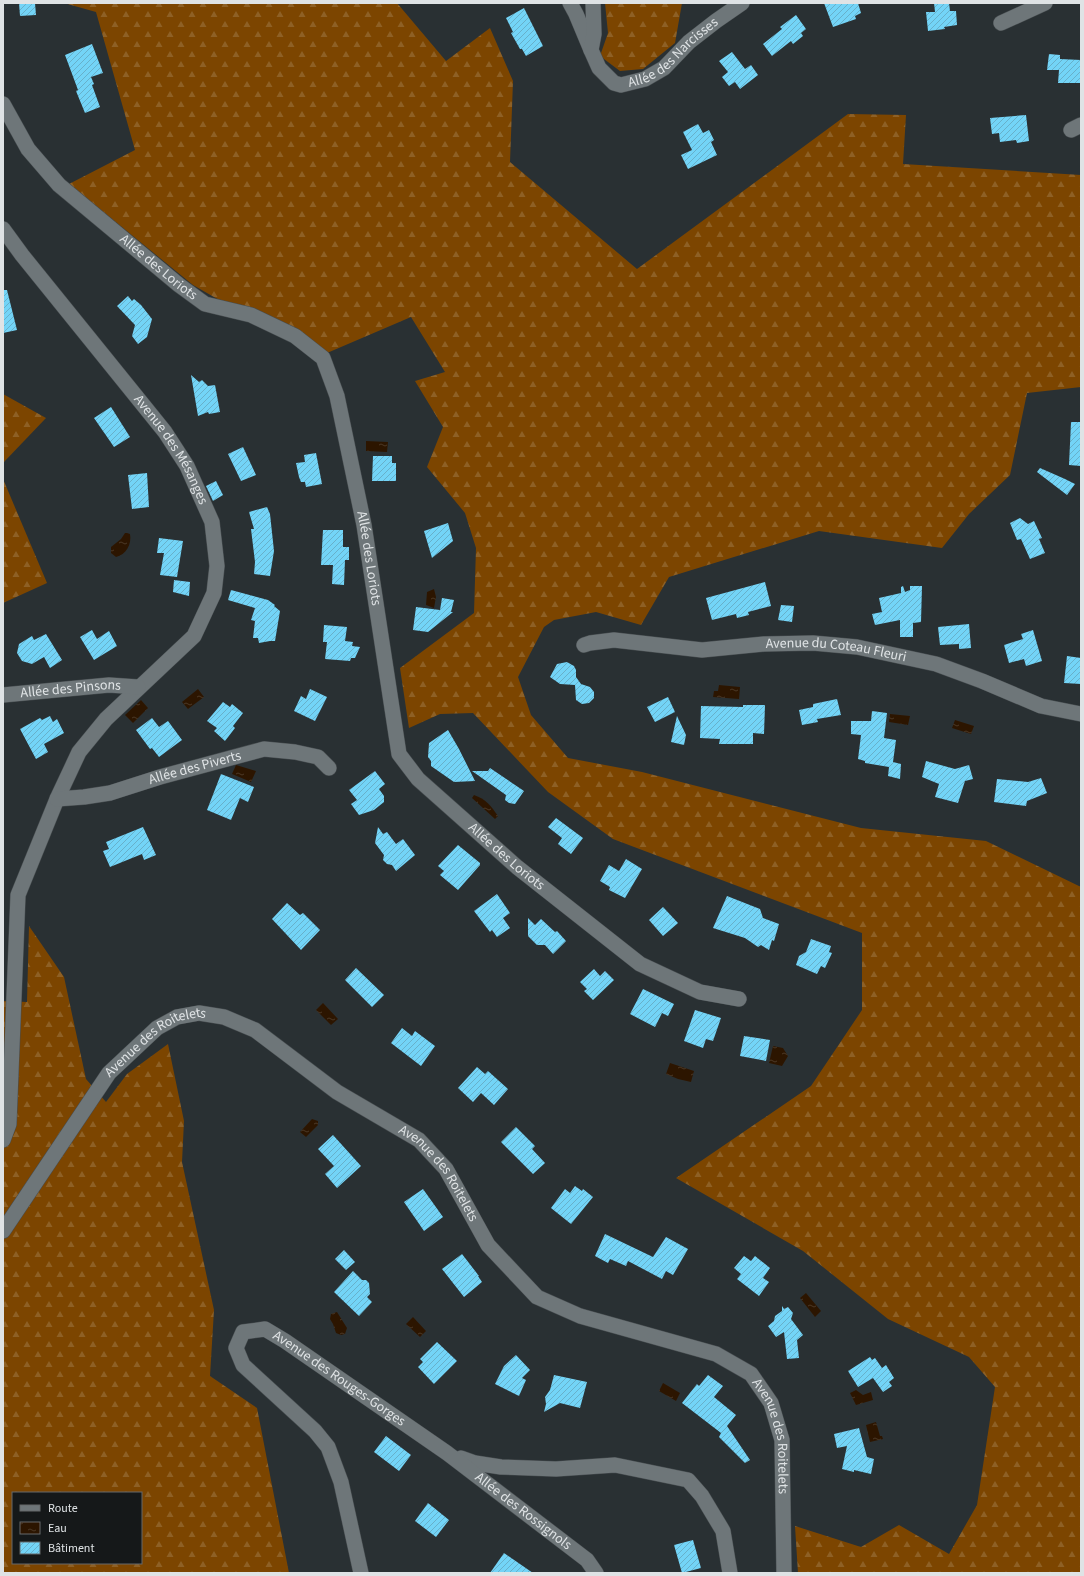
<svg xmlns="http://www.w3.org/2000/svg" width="1084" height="1576" font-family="'Source Sans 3',sans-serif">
<defs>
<pattern id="forest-firs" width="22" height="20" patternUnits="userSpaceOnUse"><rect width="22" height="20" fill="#7c4500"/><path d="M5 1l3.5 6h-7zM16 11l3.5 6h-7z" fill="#8e6025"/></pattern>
<pattern id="water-ripples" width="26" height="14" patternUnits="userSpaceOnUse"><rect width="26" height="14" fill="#2c1500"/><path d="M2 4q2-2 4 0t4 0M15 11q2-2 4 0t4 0" fill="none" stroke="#4a3725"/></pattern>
<pattern id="building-hatch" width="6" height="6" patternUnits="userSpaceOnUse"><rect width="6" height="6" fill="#73d4f7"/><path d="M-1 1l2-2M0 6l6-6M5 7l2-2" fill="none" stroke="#67b0ca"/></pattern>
</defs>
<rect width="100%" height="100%" fill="#293033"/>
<!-- forest -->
<g fill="url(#forest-firs)" fill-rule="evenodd">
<polygon points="64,3 397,3 446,61 490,28 513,81 510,162 637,269 848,114 906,115 903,164 1081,175 1081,387 1027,393 1010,475 969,514 942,548 819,531 669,577 641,625 596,612 554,620 544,627 518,677 531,715 568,758 642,772 861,828 986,841 1081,887 1081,1573 798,1573 795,1526 861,1547 899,1525 949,1554 977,1505 995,1387 969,1357 888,1319 803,1251 676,1178 811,1086 862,1010 862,933 613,839 548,792 473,713 440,714 409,728 400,668 474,613 476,548 465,513 427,467 443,427 415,381 445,372 411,317 327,353 254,320 193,285 69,184 135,150 96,12"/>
<polygon points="605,3 682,3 675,43 643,69 620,71 600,56 608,33"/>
<polygon points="3,394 46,418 3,463"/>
<polygon points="3,479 47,583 3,603"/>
<path d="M 29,926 L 64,977 L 86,1079 L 106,1102 L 127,1074 L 168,1044 L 184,1121 L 182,1162 L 214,1310 L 210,1376 L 257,1408 L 289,1573 L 3,1573 L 3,1001 L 27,1002 ZM 13,1493 L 141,1493 L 141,1563 L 13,1563 Z"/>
</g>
<!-- water -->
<g fill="url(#water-ripples)">
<polygon points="366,441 388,442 387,452 366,451"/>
<path d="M 125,533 L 127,533 L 130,534 C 132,544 126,555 116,557 L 111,553 L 111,547 L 121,539 Z"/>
<polygon points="434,589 436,597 434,608 426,605 427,592"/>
<polygon points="719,685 740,687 739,699 713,697 714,691 718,691"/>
<polygon points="198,689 204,697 188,709 182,702"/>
<polygon points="141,700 148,708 133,723 125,715"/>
<polygon points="890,714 910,716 908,725 889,722"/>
<polygon points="955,720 974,726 971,734 952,728"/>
<polygon points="236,765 256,771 251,782 232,774"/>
<path d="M 474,795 C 486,799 491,806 498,816 L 495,819 L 472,798 Z"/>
<polygon points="323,1003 338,1019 331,1025 316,1010"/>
<polygon points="773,1046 783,1048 788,1056 782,1066 769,1063"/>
<polygon points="670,1063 694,1071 691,1082 678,1079 666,1074"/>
<polygon points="312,1119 318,1121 318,1125 306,1137 300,1132"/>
<polygon points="806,1293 821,1311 815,1317 800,1298"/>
<polygon points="337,1312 347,1328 345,1334 341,1335 336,1333 333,1324 330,1319 331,1314"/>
<polygon points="413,1317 426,1331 420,1337 406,1324"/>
<polygon points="663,1383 680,1393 676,1401 659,1391"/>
<polygon points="856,1390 863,1395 871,1392 873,1400 856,1405 850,1393"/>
<polygon points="876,1422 880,1436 882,1436 883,1439 870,1442 866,1425"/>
</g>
<!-- building -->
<g fill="url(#building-hatch)">
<polygon points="19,3 35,3 36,15 20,16"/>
<polygon points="824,3 858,3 861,13 855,16 856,19 833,27"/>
<polygon points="934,3 949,3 950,11 956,11 957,25 944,27 945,29 928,31 926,12 935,12"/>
<polygon points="524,8 543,46 526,56 522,49 520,49 511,33 513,32 506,18"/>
<polygon points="796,15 806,29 801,33 803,36 793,44 791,41 772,56 763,44 782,29 780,27"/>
<polygon points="92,44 103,73 91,77 94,84 92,85 100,107 85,113 76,91 78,90 65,55"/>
<polygon points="732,52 745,69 751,65 758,75 740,89 735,82 729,86 722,77 728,72 719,61"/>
<polygon points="1049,54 1060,55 1060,59 1081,60 1081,83 1058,83 1059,70 1047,70"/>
<polygon points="1026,115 1029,141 1017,143 1016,140 1000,142 999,133 992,134 990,118"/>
<polygon points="698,124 703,133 709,130 714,140 711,142 717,155 688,169 681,155 692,150 683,132"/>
<polygon points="3,290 7,290 17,330 3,333"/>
<polygon points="128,296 132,301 134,299 141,305 152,319 147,337 138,344 132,336 135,325 117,306"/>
<polygon points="191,375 199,382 202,380 208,386 215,385 220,412 209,414 208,412 198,416"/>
<polygon points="111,407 130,437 114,447 94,418"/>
<polygon points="1071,422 1081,422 1081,466 1069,465"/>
<polygon points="243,447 256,475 241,481 228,454"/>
<polygon points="316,453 322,484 306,487 305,482 301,482 299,477 296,463 305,462 304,455"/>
<polygon points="373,456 392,456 392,463 396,463 396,481 372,481"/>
<polygon points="1040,468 1065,479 1075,484 1067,495 1037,472"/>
<polygon points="147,473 149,507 132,509 128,475"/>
<polygon points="216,481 223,495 213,501 206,486"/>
<polygon points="267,507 270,514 274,551 270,576 254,574 255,562 251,529 254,529 249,512"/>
<polygon points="1020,518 1028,524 1034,521 1042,538 1039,539 1045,553 1030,559 1021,539 1017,540 1010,523"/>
<polygon points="448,523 453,541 432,558 424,531"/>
<polygon points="323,530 343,530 343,547 349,547 349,560 345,560 344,585 332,584 333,565 321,565"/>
<polygon points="159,538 183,541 177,577 160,575 164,553 157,553"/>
<polygon points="174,580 190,582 189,596 173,592"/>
<polygon points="765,582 771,606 748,612 749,615 737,618 736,614 712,620 706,598"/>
<polygon points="903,586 905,592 910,590 910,586 922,586 921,622 913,623 913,637 900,637 900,620 875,625 872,614 882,612 879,598 901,593 901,587"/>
<polygon points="231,590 268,600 275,605 274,606 280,611 275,641 270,641 259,643 258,638 253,638 255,621 251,620 255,608 228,600"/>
<polygon points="442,598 454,600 451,612 453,612 428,632 413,630 416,607 440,610"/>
<polygon points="781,605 794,606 792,622 778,620"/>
<polygon points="969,624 971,648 959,649 959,644 940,645 938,627"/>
<polygon points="324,625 347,627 345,641 353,642 352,646 360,647 355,658 351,658 350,661 325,659 327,642 323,642"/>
<polygon points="92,630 97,639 109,631 117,646 94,660 80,637"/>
<polygon points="1033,630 1042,661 1026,666 1024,659 1009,663 1004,645 1023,639 1021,634"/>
<polygon points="46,634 62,660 50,668 44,657 32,664 22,661 17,653 19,644 32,636 34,640"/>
<polygon points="1067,656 1081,658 1081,684 1064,683"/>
<polygon points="567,662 574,666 576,670 576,677 581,684 590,687 594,692 594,698 589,703 582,704 576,700 575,685 560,684 550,677 557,664"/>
<polygon points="310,689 327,697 315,721 294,711 301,696 306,699"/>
<polygon points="668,697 675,712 655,722 647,707"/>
<polygon points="837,699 841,715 817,719 818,722 802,725 799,710 813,707 813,704"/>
<polygon points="223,702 230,707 232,704 243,713 233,726 235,728 225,741 214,731 217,728 207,721"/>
<polygon points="743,705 765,705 764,734 753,733 753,744 719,744 720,739 700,738 701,706 743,707"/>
<polygon points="872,711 887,713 884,738 896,740 893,762 901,764 900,779 888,776 889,767 865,763 865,761 858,759 861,735 851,734 851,721 871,721"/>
<polygon points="50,716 53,722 57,719 64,733 44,744 48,752 36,759 20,729 40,718 42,720"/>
<polygon points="677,716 686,735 684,745 671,742"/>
<polygon points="152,718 159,727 168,721 182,740 159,757 152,748 150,749 136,730"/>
<polygon points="448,730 459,749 475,781 454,782 431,766 431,761 428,757 429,743"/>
<polygon points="926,761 955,769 969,765 973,779 965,781 958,803 935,797 939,784 922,777"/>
<polygon points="490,768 524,791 515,804 509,803 505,800 506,795 472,771 488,771"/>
<polygon points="375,771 385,784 379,789 384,796 384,802 374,810 359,815 351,804 357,800 349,790"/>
<polygon points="221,774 254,787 248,802 240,798 231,820 207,810"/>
<polygon points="1041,778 1047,793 1027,801 1026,806 994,802 997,779 1028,782"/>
<polygon points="556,818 583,838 571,854 558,844 562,838 548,827"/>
<polygon points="143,827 156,855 144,860 142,854 110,867 103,851 109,849 106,842"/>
<polygon points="378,827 383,834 387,832 396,844 403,839 415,855 396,871 392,865 387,864 383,860 384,855 375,843"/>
<polygon points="458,845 480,863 480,865 458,890 440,875 444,871 438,866"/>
<polygon points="626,859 642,869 625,898 609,890 610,887 600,881 609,865 619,871"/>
<polygon points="497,894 510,913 503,918 510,928 497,937 492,930 490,932 474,911"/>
<polygon points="727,896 760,909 763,918 779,924 774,941 772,940 769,950 761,945 758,947 745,938 713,928"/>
<polygon points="287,903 300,915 303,913 320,930 301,950 272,919"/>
<polygon points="663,907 678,923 663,936 649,920"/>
<polygon points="528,918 535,925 541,919 555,932 557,931 566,941 553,954 545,945 537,945 528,936"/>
<polygon points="811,939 831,946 829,952 832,953 825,968 821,966 817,974 796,965 799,956 806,952"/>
<polygon points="356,968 384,995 372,1007 345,980"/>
<polygon points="594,969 600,976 605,971 614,980 593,1000 584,991 587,989 580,982"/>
<polygon points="643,989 674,1004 668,1016 662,1013 655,1027 630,1014"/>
<polygon points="695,1010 721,1018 713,1041 706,1039 703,1048 684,1041"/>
<polygon points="402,1028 412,1036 415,1031 435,1046 421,1066 391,1043"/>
<polygon points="744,1036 770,1040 766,1061 740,1056"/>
<polygon points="477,1067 485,1074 488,1071 508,1089 494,1105 481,1093 473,1102 458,1088"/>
<polygon points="516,1127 535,1146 532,1149 545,1163 533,1174 501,1142"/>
<polygon points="333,1135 361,1166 337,1188 325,1174 334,1166 318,1149"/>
<polygon points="575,1186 582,1191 583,1189 593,1197 571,1224 551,1208 565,1189 570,1193"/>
<polygon points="423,1189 443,1217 424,1231 404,1202"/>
<polygon points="605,1234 653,1257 666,1237 688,1249 673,1275 666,1271 662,1279 628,1261 626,1266 610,1259 608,1263 595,1256"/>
<polygon points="344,1250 355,1262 346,1270 335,1259"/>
<polygon points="462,1254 479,1276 478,1276 482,1282 464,1297 442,1269"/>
<polygon points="744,1256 751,1261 755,1256 770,1268 763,1278 769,1282 759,1296 737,1279 741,1274 734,1268"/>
<polygon points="353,1271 362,1280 366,1280 369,1283 370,1294 367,1297 372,1302 359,1316 334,1292"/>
<polygon points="782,1306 784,1309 788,1307 793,1313 791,1319 803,1335 797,1340 799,1358 787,1359 784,1332 776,1337 768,1326 774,1321 775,1316 782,1311"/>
<polygon points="437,1342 457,1361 434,1384 418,1367 423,1362 420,1359"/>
<polygon points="516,1355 530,1370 522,1378 526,1380 519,1396 495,1384 504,1366"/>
<polygon points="870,1357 872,1360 875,1358 882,1368 886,1365 894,1378 889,1382 892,1386 883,1392 873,1378 858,1387 848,1371"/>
<polygon points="554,1375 587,1382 580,1408 560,1403 544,1412 546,1404 545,1397 550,1390"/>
<polygon points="708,1375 723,1386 714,1397 736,1415 727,1426 750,1460 745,1463 719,1437 721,1433 682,1403 697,1384 699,1386"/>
<polygon points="859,1428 867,1457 874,1459 871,1474 854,1470 854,1472 842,1469 847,1446 837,1448 834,1434"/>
<polygon points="386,1436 411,1455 399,1471 374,1452"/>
<polygon points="428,1503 449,1520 436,1537 415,1521"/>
<polygon points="693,1540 701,1568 682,1573 674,1545"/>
<polygon points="504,1553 533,1573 490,1573"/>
</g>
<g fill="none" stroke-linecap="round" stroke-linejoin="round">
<defs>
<g id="street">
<polyline points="570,3 576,14 591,50"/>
<path id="s1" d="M 593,3 L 594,34 L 591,50 L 599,68 L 614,83 L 621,85 L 645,79 L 664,68 L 689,42 L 716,21 L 742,3"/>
<polyline points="1001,23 1045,3"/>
<path id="s2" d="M 3,104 L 28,149 L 59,185 L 179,285 L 205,304 L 251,315 L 295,336 L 323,358 L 337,396 L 364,525 L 399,754 L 418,779 L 517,867 L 640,964 L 700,992 L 739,999"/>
<polyline points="1071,130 1081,125"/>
<path id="s3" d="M 3,229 L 22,255 L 165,432 L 187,466 L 212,522 L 217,566 L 214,593 L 194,636 L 106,719 L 79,752 L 57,799 L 18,895 L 9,1124 L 3,1140"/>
<path id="s4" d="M 584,645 L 590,643 L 614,640 L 702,650 L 764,644 L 813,643 L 857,647 L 936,664 L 982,681 L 1041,706 L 1081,714"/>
<path id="s5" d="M 3,695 L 109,685 L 138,687"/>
<path id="s6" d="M 57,799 L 84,797 L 110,793 L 160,777 L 264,749 L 295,752 L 318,757 L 329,768"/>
<path id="s7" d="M 3,1231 L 109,1073 L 157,1028 L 177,1017 L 199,1013 L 224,1017 L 255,1030 L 337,1092 L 419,1140 L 446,1169 L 488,1245 L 537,1297 L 580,1316 L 716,1354 L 751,1374 L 771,1403 L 782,1440 L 784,1573"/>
<polyline points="461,1458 475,1463 501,1467 556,1469 615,1465 688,1480 702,1496 723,1531 730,1573"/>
<path id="s8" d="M 361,1573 L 341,1482 L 328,1447 L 315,1431 L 243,1365 L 236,1348 L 243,1332 L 265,1329 L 285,1341 L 447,1453 L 587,1560 L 596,1573"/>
</g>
</defs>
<!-- street casing -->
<use href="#street" stroke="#474d50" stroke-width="16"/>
<!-- street -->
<use href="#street" stroke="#6e7679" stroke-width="15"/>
</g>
<g text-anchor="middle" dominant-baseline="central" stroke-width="4" stroke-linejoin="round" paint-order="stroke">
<!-- street labels -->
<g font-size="14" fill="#dfe3e5" stroke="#151819">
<text stroke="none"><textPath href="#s1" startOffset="158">Allée des Narcisses</textPath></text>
<text stroke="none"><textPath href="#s2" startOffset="228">Allée des Loriots</textPath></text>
<text stroke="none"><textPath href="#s3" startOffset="278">Avenue des Mésanges</textPath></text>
<text stroke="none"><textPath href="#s2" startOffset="625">Allée des Loriots</textPath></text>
<text stroke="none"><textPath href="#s4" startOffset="254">Avenue du Coteau Fleuri</textPath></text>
<text stroke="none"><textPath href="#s5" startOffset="68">Allée des Pinsons</textPath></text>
<text stroke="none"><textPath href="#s6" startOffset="142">Allée des Piverts</textPath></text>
<text stroke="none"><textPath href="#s2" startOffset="972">Allée des Loriots</textPath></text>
<text stroke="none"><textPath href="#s7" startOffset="248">Avenue des Roitelets</textPath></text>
<text stroke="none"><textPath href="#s7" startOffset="596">Avenue des Roitelets</textPath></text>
<text stroke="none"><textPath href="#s8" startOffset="396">Avenue des Rouges-Gorges</textPath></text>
<text stroke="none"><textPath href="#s7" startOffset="1052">Avenue des Roitelets</textPath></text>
<text stroke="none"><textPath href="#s8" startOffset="623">Allée des Rossignols</textPath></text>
</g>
</g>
<!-- border -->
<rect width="1084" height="1576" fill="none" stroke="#dfe3e5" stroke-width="8"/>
<!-- legend -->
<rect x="12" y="1492" width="130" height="72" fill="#151819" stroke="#66696b"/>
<rect x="20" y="1505" width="20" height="6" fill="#6e7679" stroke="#66696b"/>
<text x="48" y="1512" font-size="12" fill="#dfe3e5">Route</text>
<rect x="20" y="1522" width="20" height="12" fill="url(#water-ripples)" stroke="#66696b"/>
<text x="48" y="1532" font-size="12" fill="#dfe3e5">Eau</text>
<rect x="20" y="1542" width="20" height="12" fill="url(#building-hatch)" stroke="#66696b"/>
<text x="48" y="1552" font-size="12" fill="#dfe3e5">Bâtiment</text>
</svg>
